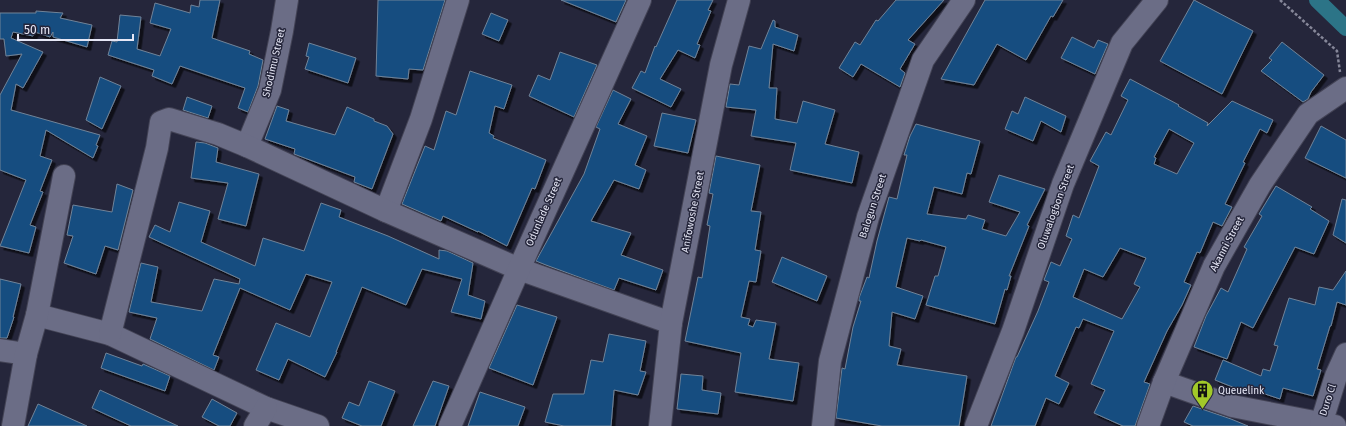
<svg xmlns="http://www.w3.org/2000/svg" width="1346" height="426" font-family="'Fira Sans',sans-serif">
<defs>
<filter id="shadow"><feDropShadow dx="3.5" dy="3.5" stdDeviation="0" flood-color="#0009"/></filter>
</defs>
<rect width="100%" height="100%" fill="#25263b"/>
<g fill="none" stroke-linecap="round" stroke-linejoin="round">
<!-- canal -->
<polyline stroke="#2c7487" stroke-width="16" points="1317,0 1346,28"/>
</g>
<!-- building -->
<g fill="#164d80" stroke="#708398" fill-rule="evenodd" filter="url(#shadow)">
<polygon points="200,0 220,0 212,38 250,51 249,54 263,60 258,86 248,112 238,108 245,88 180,66 172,84 152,76 154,70 108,55 112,41 117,42 120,15 141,17 137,49 160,56 171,29 150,23 155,3 190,13 191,5 199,7"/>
<polygon points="378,0 445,0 423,70 409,69 408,79 376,76"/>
<polygon points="561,0 626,0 616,22"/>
<polygon points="677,0 713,0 708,10 711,11 697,44 700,45 695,58 678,50 660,79 681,89 671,107 632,88 641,71 645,73 655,46 656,47"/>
<polygon points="896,0 944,0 908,40 915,44 900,69 905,73 900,87 861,64 853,77 839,68 855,42 860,45 876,20 878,21"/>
<polygon points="985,0 1063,0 1053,17 1051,16 1026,60 997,44 974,85 941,79"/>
<polygon points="1194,0 1253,31 1222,94 1160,61"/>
<polygon points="36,11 63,13 60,18 92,25 87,47 53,37 53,32 50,37 35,32 33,36 13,32 11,38 43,52 23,88 16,84 11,110 100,135 96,145 98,146 93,158 46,130 40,156 52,160 40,191 43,192 30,225 36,227 29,253 0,246 26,180 0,170 0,95 22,54 6,56 4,39 0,39 0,13 36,13"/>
<polygon points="491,13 508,20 499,41 482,34"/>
<polygon points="773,20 775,21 775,27 798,35 794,51 773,44 769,88 777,88 775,119 797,123 803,101 835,110 825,144 859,152 852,183 790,170 796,143 751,136 756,110 726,107 730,84 739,85 749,46 761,49"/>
<polygon points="1072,37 1094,48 1098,40 1108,44 1095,74 1061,58"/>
<polygon points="1282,42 1324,75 1311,92 1308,99 1303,102 1261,71 1272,60 1269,58"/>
<polygon points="309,43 356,58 348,83 305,69 309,57 306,56"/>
<polygon points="560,52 597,65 574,117 529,96 538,75 550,80"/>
<polygon points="470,71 512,85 504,109 495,106 489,133 494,136 493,138 546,160 535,189 532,188 507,246 478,231 478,232 443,216 441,221 402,204 425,146 434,150 446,111 456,115"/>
<polygon points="100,77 121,86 102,129 86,120"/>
<path d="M 1130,79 L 1179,105 L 1178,106 L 1208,123 L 1207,126 L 1232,101 L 1273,120 L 1267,133 L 1260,129 L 1243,162 L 1245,163 L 1225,204 L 1232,207 L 1222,226 L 1213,222 L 1200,253 L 1197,252 L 1184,282 L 1191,285 L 1182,305 L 1167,331 L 1144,382 L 1150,384 L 1135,426 L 1123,426 L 1094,413 L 1105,390 L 1091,384 L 1114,331 L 1083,319 L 1079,328 L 1076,327 L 1055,376 L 1069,383 L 1059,404 L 1046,398 L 1035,426 L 991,426 L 1016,357 L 1017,357 L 1038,311 L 1049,282 L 1044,280 L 1051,262 L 1060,266 L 1072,239 L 1066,236 L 1073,215 L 1079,218 L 1099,166 L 1090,161 L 1106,132 L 1111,135 L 1128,100 L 1121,96 ZM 1169,129 L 1194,143 L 1177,174 L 1154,164 L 1156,158 L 1154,157 ZM 1120,248 L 1146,258 L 1134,284 L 1140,287 L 1122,319 L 1073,297 L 1084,269 L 1103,277 Z"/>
<polygon points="613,90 631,99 618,124 647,136 635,165 646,170 639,189 614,180 591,221 631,233 621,255 663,270 656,290 619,278 614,290 546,265 536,261 584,174 600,129 596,127"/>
<polygon points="187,97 212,106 208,118 183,110"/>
<polygon points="1025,97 1066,116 1061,132 1041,121 1033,141 1005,129 1012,111 1018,114"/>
<polygon points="277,106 289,110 286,121 335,135 347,107 374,119 374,121 387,126 393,134 372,189 354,182 355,177 294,154 295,149 265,139"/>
<polygon points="662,113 696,120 688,153 654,146"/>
<polygon points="916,124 980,141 971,174 967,173 962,194 934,187 927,214 966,219 968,215 985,220 982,229 1006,236 1020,212 989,202 999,175 1045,189 1027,225 1029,226 1009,276 1011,276 1007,290 1005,289 995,324 926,305 935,276 938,276 946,247 921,240 920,241 907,238 896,287 923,296 915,319 892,312 889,346 901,349 897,365 967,376 959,426 882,426 836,418 842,368 845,369 853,327 861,301 859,301 859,298 867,277 869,278 877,241 889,197 897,199 907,155 904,155 910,136"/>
<polygon points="1321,126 1346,140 1346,178 1305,158"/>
<polygon points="196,142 205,143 218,148 216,162 259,174 246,226 218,219 228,183 191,178"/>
<polygon points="716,156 760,165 751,211 761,212 755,250 761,251 756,282 749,281 741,317 750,319 748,325 753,327 756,320 776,323 769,359 799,363 793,401 735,392 741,353 685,341 698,277 702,278 710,226 707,225 713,194 709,193"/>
<polygon points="117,184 133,190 118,250 105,246 96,274 64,263 73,236 67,235 73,205 112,212"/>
<polygon points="1276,186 1312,207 1310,209 1329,221 1314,254 1295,247 1253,328 1241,322 1227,359 1194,347 1206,316 1221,288 1228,292 1247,249 1244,247 1262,216 1259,214"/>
<polygon points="1342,199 1346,200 1346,243 1333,235"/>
<polygon points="179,202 210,211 201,242 255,266 263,238 304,251 321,203 341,210 339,217 388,236 439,259 439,250 447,251 473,263 468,295 485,301 481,319 451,312 462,279 422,269 406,305 362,287 336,352 337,352 325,377 288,359 279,380 256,370 276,323 310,337 332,282 306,274 290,310 240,288 213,355 219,357 214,370 150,339 157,318 129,312 141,263 158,267 151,302 202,311 214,279 239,284 240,279 149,237 155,225 170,232"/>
<polygon points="782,257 827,276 817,301 772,282"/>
<polygon points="1346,271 1346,305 1337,302 1331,326 1330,326 1317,369 1321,370 1313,396 1283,388 1280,399 1247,388 1245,392 1215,380 1223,360 1261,376 1263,369 1270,371 1278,346 1274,345 1289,298 1315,305 1319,287 1333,290"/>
<polygon points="0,279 21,284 13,317 14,317 7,338 0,338"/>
<polygon points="517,305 557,317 533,385 489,368"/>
<polygon points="609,334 646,341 640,371 646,372 638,395 614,390 611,426 564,426 545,422 553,394 584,394 591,360 603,362"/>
<polygon points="106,353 142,366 143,364 170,376 165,391 101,368"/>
<polygon points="681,374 703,376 702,390 721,393 718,414 677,409"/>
<polygon points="369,381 395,391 381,426 362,426 342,418 349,402 359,406"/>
<polygon points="433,381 449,386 435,426 413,426"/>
<polygon points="100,390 178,426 131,426 92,408"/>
<polygon points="480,392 525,407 518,426 468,426"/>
<polygon points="212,399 237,413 230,426 219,426 202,417"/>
<polygon points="38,404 87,426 28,426"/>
<polygon points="1193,406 1231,419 1248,426 1193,426 1184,422"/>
</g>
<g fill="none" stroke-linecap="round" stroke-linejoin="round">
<defs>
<g id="minor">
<polyline points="247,146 270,90 282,31 287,0"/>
<polyline points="386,211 421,119 458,0"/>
<polyline points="37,315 110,334 266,408 318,426"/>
<polyline points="110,334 157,148 161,122 169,119 218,134 247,146 386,211 519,269 671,323"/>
<polyline points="0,350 26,354"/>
<polyline points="1164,382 1232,406 1335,426"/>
<polyline points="1321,424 1336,376 1346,354"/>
<polyline points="13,426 26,354 37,315 64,176"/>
<polyline points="255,426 266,408"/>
<polyline points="450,426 519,269 640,0"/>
<polyline points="660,426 671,323 721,65 739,0"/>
<polyline points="823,426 830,361 868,217 923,60 964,0"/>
<polyline points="976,426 1013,331 1063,184 1122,43 1157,0"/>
<polyline points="1148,426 1164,382 1214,266 1260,185 1308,114 1346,88"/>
</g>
</defs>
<!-- minor casing -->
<use href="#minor" stroke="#434355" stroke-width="24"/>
<!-- path -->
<polyline stroke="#868799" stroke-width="2.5" stroke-dasharray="3 2" stroke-linecap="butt" points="1280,0 1337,51 1340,72"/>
<!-- minor -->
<use href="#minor" stroke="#6b6d86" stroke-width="22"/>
</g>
<!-- icons -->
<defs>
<symbol id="building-pin" viewBox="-11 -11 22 30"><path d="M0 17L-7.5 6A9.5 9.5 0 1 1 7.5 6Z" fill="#a2c929" stroke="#25263b"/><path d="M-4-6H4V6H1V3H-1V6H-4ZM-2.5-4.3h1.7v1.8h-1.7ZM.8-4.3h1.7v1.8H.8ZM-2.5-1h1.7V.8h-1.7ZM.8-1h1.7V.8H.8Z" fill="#111"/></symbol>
</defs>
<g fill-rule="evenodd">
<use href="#building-pin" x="1190" y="378" width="25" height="34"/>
</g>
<g text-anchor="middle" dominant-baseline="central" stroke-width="3" stroke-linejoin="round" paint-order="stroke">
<!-- street labels -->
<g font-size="10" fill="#e6e7f6" stroke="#25263b">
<text transform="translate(274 63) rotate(-77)">Shodimu Street</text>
<text transform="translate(873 206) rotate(-72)">Balogun Street</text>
<text transform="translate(1056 207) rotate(-70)">Oluwalogbon Street</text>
<text transform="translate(544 212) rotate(-66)">Odunlade Street</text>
<text transform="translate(693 212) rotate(-79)">Anifowoshe Street</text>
<text transform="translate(1227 244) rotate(-62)">Akanni Street</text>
<text transform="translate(1328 400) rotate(-72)">Duro Cl</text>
</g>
<!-- poi labels -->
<g font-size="10" fill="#e6e7f6" stroke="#25263b" text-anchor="start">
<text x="1218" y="391">Queuelink</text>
</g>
</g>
<!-- scale -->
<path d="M18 34v6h115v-6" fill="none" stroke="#e6e7f6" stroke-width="2"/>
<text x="24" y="34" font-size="12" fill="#e6e7f6" stroke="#25263b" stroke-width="3" paint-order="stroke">50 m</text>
</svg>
